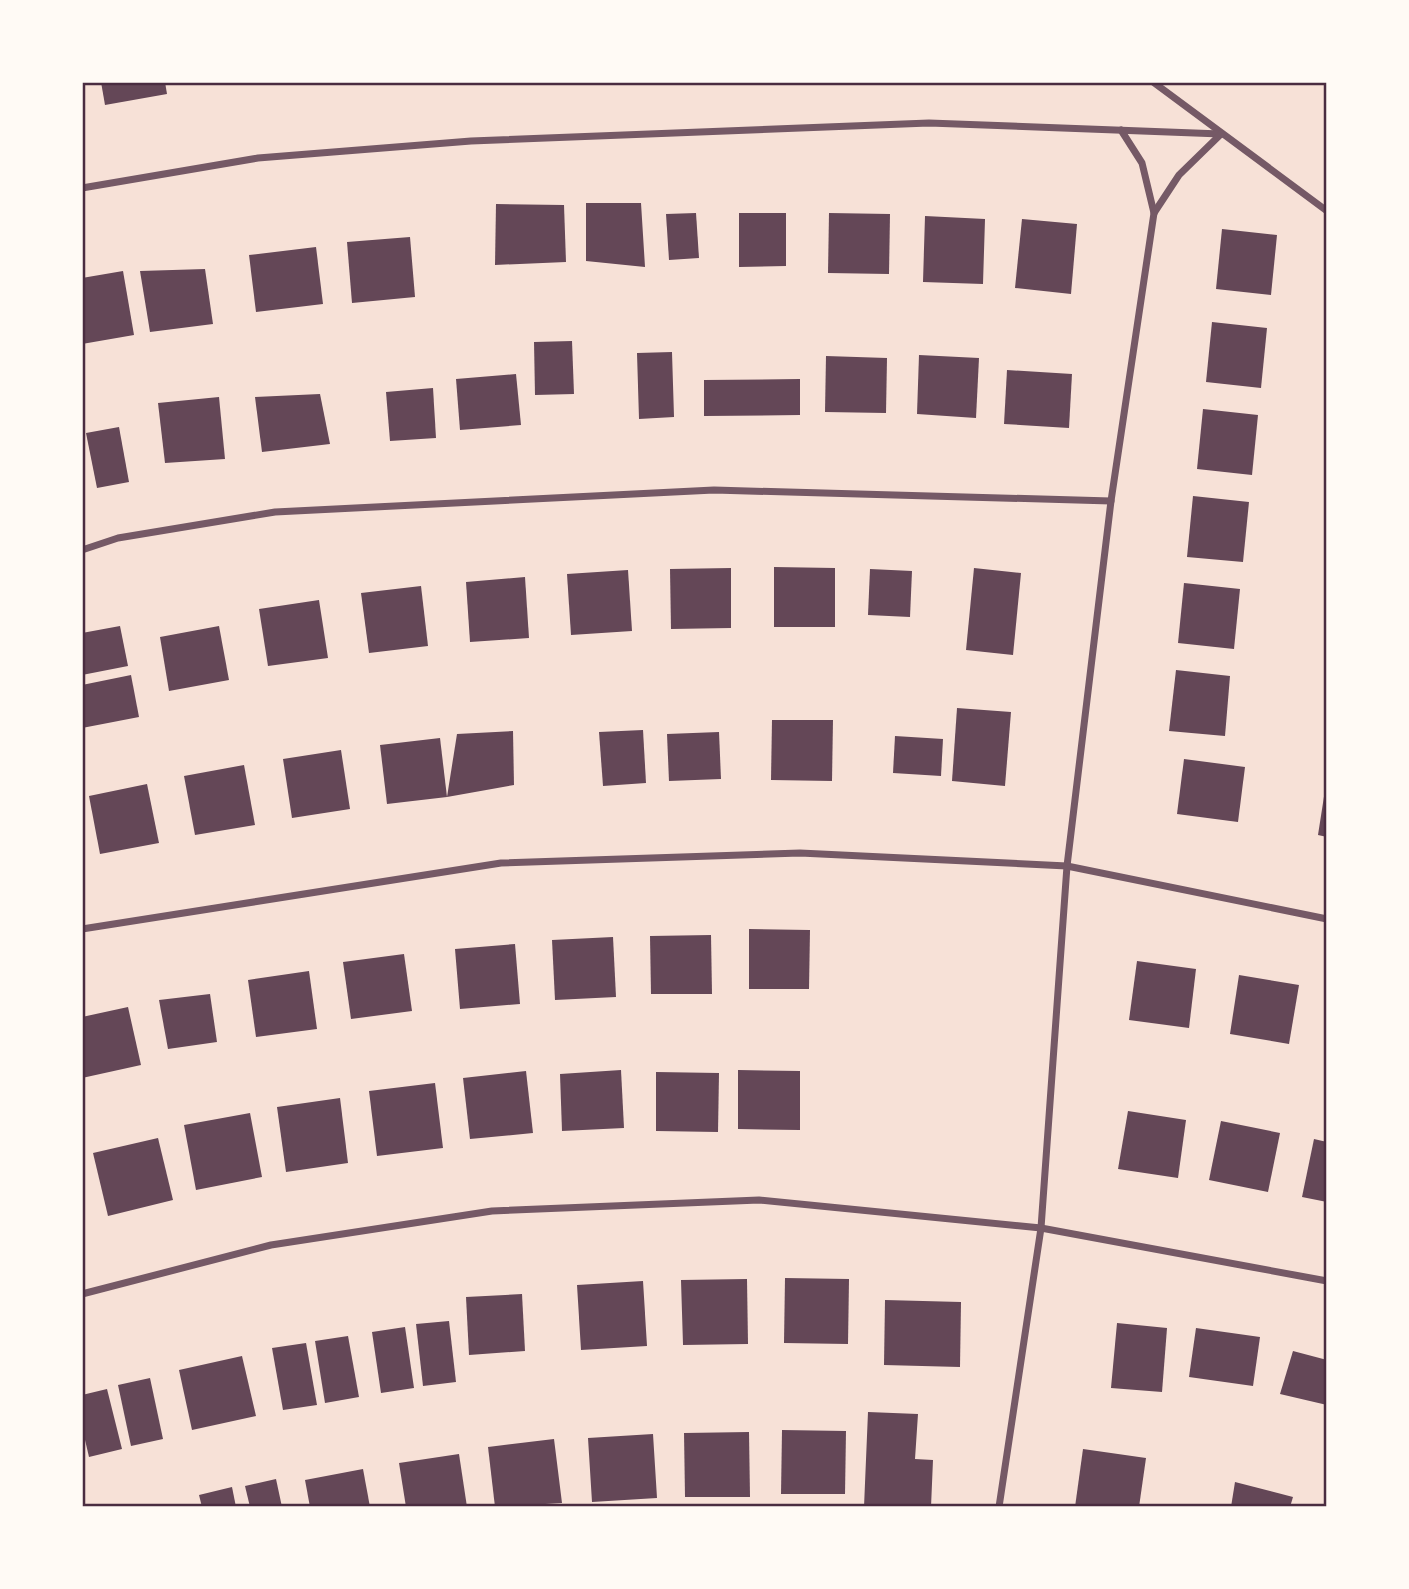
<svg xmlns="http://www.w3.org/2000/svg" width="1409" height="1589" font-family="'IBM Plex Serif',serif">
<rect width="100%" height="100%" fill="#f7e1d7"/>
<!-- building -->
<g fill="#644757">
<polygon points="101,82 165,82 167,94 105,105"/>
<polygon points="586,203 641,203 645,267 586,261"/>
<polygon points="496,204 564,205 566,262 495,265"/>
<polygon points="696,213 699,258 669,260 666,214"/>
<polygon points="739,213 786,213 786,266 739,267"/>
<polygon points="829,213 890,214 889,274 828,273"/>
<polygon points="925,216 985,219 983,284 923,282"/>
<polygon points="1022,219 1077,224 1071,294 1015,288"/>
<polygon points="1222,229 1277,235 1271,295 1216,289"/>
<polygon points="410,237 415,297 352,303 347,242"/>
<polygon points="316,247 323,304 256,312 249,255"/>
<polygon points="205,269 213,324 150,332 140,271"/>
<polygon points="123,271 134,335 82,344 82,278"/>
<polygon points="1212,322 1267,328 1261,388 1206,382"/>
<polygon points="572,341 574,394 535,395 534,342"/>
<polygon points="672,352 674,417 639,419 637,353"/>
<polygon points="919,355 979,358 976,418 917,414"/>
<polygon points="826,356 887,358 886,413 825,412"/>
<polygon points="1007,370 1072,374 1069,428 1004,424"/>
<polygon points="516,374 521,425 460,430 456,379"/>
<polygon points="800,379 800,415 704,416 704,380"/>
<polygon points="433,388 436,438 390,441 386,392"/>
<polygon points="320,394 330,444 262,452 255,397"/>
<polygon points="219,397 225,459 165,463 158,403"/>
<polygon points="1203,409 1258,415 1252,475 1197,469"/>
<polygon points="119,427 129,482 97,488 86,433"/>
<polygon points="1193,496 1249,502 1243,562 1187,557"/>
<polygon points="774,567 835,568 835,627 774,627"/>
<polygon points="731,568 731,628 671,629 670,569"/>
<polygon points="974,568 1021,573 1013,655 966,650"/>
<polygon points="870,569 912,571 910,617 868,615"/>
<polygon points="628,570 632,631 571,635 567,574"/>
<polygon points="525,577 529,638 470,642 466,582"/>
<polygon points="1184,583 1240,589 1234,649 1178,643"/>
<polygon points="421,586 428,646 369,653 361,593"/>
<polygon points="319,600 328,658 268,666 259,609"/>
<polygon points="120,626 128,666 82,675 82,633"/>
<polygon points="219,626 229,680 169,691 160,637"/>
<polygon points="1176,670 1230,676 1225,736 1169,731"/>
<polygon points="131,675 139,717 82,728 82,685"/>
<polygon points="957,708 1011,712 1005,786 952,781"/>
<polygon points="772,720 833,720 832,781 771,780"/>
<polygon points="643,730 646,783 603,786 599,732"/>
<polygon points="513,731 514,785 447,797 457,734"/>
<polygon points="719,732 721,779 669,781 667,734"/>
<polygon points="895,736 943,739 941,776 893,773"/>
<polygon points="440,738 447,797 387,804 380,745"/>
<polygon points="341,750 350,809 292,818 283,759"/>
<polygon points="1184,759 1245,767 1238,822 1177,814"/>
<polygon points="244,765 255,825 195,835 184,776"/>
<polygon points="147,784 159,843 100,854 89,796"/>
<polygon points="1325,790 1327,790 1327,837 1318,835"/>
<polygon points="749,929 810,930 809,989 749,989"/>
<polygon points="711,935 712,994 651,994 650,936"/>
<polygon points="613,937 616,997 555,1000 552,940"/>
<polygon points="515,944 520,1004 460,1009 455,949"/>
<polygon points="404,954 412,1011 351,1019 343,962"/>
<polygon points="1137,961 1196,969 1189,1028 1129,1020"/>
<polygon points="309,971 317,1029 256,1037 248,980"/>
<polygon points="1239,975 1299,985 1289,1044 1230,1034"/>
<polygon points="210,994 217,1042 168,1049 159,1000"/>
<polygon points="128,1007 141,1065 82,1078 82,1017"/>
<polygon points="621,1070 624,1128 562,1131 560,1074"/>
<polygon points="738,1070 800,1071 800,1130 738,1129"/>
<polygon points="526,1071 533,1133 470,1139 463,1078"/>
<polygon points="656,1072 719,1073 718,1132 656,1131"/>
<polygon points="435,1083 443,1148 377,1156 369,1091"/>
<polygon points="340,1098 348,1163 286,1172 277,1107"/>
<polygon points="1128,1111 1186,1120 1178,1178 1118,1169"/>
<polygon points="250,1113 262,1177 196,1190 184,1125"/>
<polygon points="1221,1121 1280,1133 1268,1192 1209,1180"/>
<polygon points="158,1138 173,1200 108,1216 93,1153"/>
<polygon points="1314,1139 1327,1142 1327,1202 1302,1197"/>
<polygon points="785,1278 849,1279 848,1344 784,1343"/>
<polygon points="747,1279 748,1344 683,1345 681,1280"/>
<polygon points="643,1281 647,1346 581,1350 577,1285"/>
<polygon points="522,1294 525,1351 469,1355 466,1297"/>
<polygon points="885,1300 961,1302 960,1367 884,1365"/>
<polygon points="449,1321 456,1382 423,1386 416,1324"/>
<polygon points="1117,1323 1167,1328 1162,1392 1111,1388"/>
<polygon points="405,1327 414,1388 381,1393 372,1332"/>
<polygon points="1196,1328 1260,1337 1253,1386 1189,1377"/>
<polygon points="348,1336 359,1397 325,1403 315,1341"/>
<polygon points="306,1343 317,1405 283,1410 272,1348"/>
<polygon points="1293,1351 1327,1360 1327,1405 1280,1394"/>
<polygon points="242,1356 256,1416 192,1430 179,1370"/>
<polygon points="150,1378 163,1439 131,1446 118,1385"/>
<polygon points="107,1389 122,1449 89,1457 82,1427 82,1395"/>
<polygon points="868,1412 918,1414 915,1459 933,1460 931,1507 864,1507"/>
<polygon points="782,1430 846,1431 845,1494 781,1494"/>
<polygon points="749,1432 750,1497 685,1497 684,1433"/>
<polygon points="653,1434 657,1498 592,1502 588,1438"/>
<polygon points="554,1439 562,1503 495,1507 488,1447"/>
<polygon points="1083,1449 1146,1458 1139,1507 1075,1507"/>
<polygon points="459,1454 467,1507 406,1507 399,1463"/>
<polygon points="363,1469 370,1507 310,1507 305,1480"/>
<polygon points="276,1479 282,1507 250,1507 245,1486"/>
<polygon points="1235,1482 1293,1497 1290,1507 1231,1507"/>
<polygon points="232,1487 236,1507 202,1507 199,1495"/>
</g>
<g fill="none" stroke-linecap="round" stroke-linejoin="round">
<!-- minor -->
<g stroke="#755966" stroke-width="7">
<polyline points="1153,82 1327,211"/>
<polyline points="1121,130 1142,163 1154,213"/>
<polyline points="82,188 258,158 471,141 929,123 1221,134"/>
<polyline points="82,550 118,538 275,512 714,490 1111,501"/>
<polyline points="82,929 501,863 800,853 1067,866 1327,919"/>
<polyline points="82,1294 271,1245 492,1211 759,1200 1041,1228 1327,1281"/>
<polyline points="999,1507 1041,1228 1067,866 1111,501 1154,213 1179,175 1221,134"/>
</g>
</g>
<!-- border -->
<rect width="1409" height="1589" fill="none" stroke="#fffaf5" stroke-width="168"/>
<rect x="84" y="84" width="1241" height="1421" fill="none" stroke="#4a2c40" stroke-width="2.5"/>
</svg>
